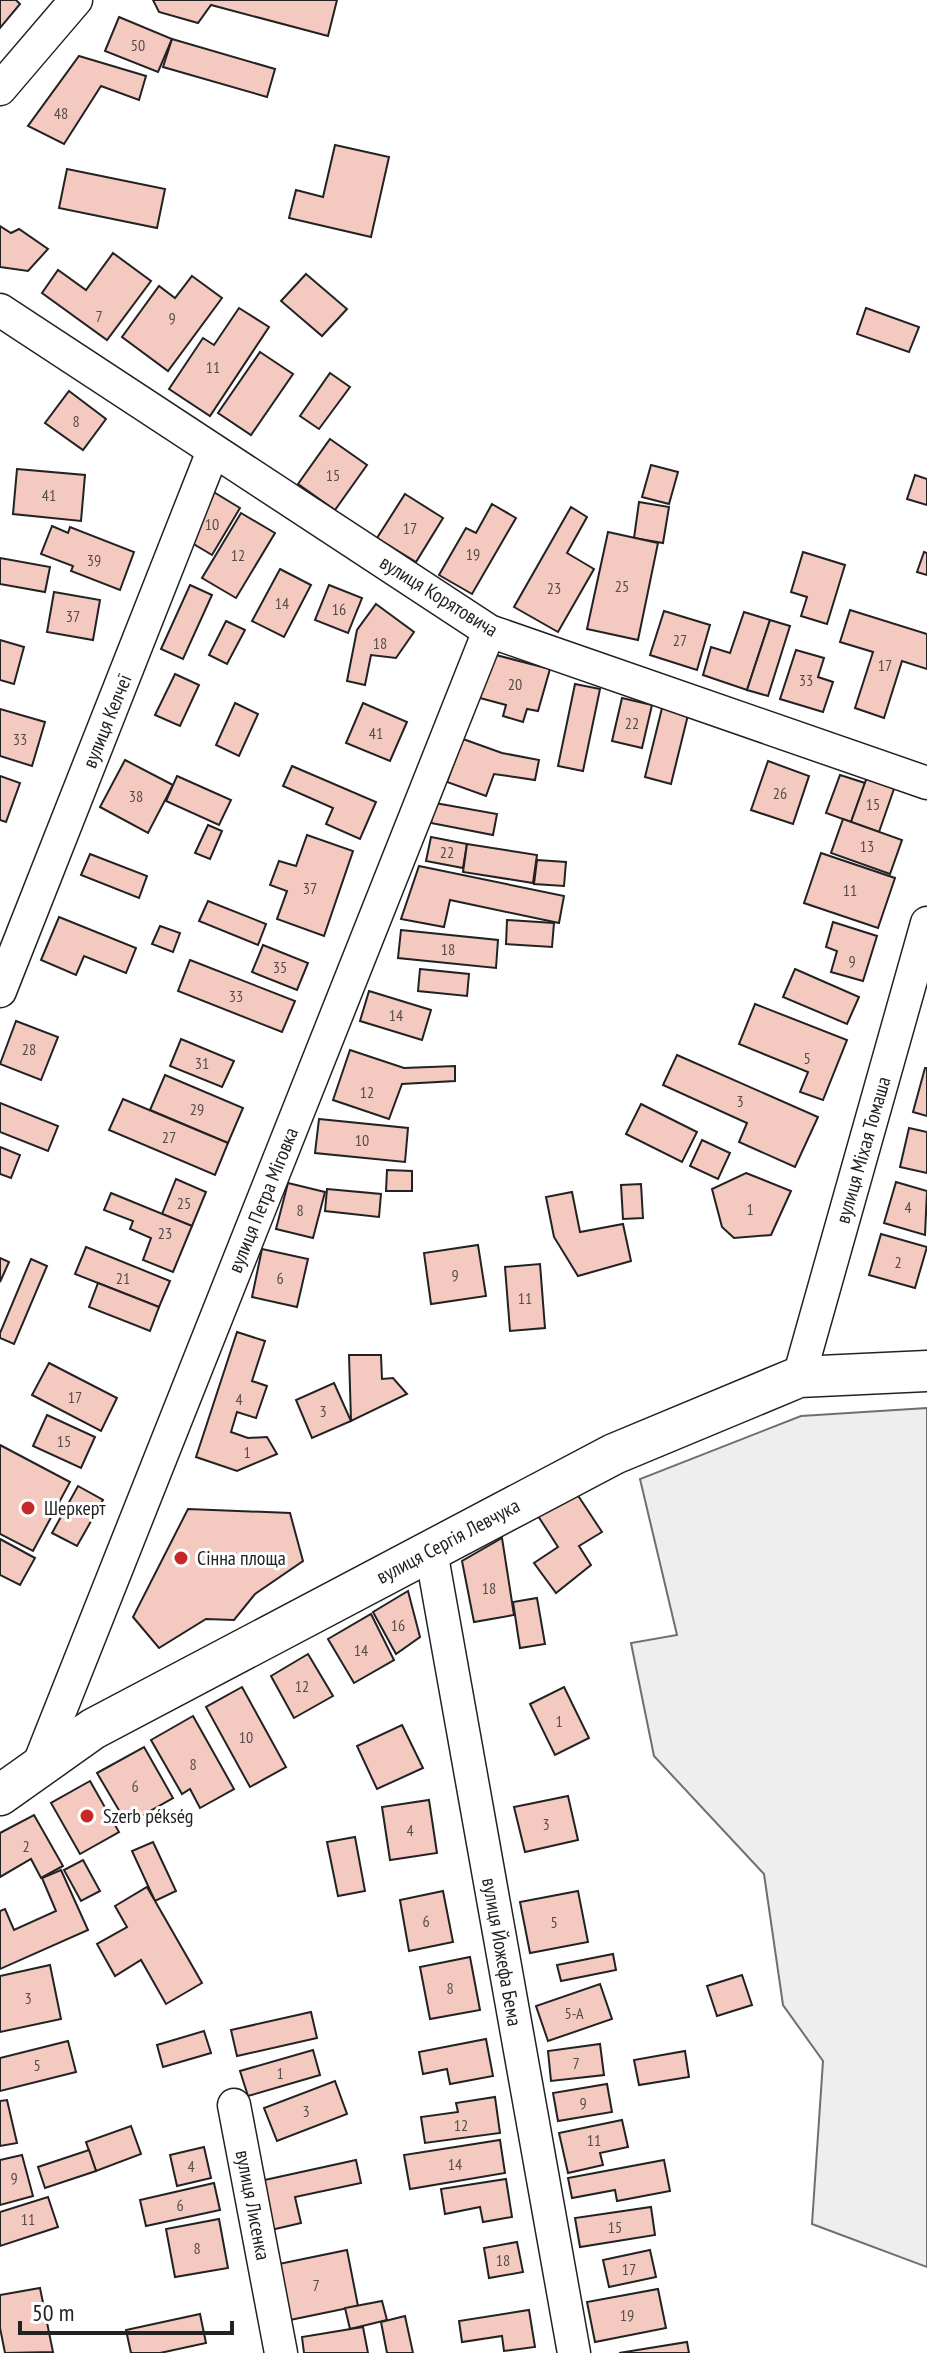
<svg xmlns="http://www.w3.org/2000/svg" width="927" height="2353" font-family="'PT Sans Narrow',sans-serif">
<rect width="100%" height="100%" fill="#fff"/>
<!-- green -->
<polygon fill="#eee" stroke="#6f6f6f" stroke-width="2" points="927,1408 927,2267 812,2224 823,2061 783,2005 764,1874 654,1756 631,1643 677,1635 640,1479 801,1416"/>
<!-- building -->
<g fill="#f3c9c0" stroke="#222" stroke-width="2">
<polygon points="0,0 16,0 20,4 0,28"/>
<polygon points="153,0 337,0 328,36 211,5 198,23 159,12"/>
<polygon points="119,17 172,39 158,72 105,51"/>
<polygon points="172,39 275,69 267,97 163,67"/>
<polygon points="79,56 146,76 139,100 101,86 64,144 28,126"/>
<polygon points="335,145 389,157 371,237 289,218 296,190 323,197"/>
<polygon points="67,169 165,189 157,228 59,208"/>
<polygon points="0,226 11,233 19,229 48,249 28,271 0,267"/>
<polygon points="113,253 151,281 107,340 42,293 58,270 86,290"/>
<polygon points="306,274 347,309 322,336 281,301"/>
<polygon points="192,276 222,298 168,371 122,337 159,286 175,298"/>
<polygon points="239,308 269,327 210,416 169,389 203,338 214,345"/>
<polygon points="866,308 919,327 909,352 857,334"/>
<polygon points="260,352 293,374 251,435 218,413"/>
<polygon points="330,373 350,387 319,429 300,416"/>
<polygon points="69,391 106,419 83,450 45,423"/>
<polygon points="330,439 367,465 335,510 298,484"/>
<polygon points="651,465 678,472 669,504 642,497"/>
<polygon points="17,469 85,475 81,521 13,514"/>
<polygon points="915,475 927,479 927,505 907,499"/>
<polygon points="207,488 240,508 212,555 187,540"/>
<polygon points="405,494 443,518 416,562 377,538"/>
<polygon points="639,502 669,507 663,543 634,538"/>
<polygon points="492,504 516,518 472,594 439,575 466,528 476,533"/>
<polygon points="571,507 587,517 567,553 594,569 558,632 514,607"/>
<polygon points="241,513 275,533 236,598 202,578"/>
<polygon points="52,526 68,533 70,527 134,552 120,590 71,571 73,566 41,554"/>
<polygon points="608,532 658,543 638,640 587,629"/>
<polygon points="803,552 845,565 827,624 801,616 807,597 791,592"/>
<polygon points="924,552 927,553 927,575 917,572"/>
<polygon points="0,558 50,567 45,592 0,584"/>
<polygon points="280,569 311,585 284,637 252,621"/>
<polygon points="190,585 212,595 183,659 161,649"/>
<polygon points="329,585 362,598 348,633 315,620"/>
<polygon points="54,592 100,600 93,640 47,632"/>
<polygon points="376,604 414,632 396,658 371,655 365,685 347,681 357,630"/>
<polygon points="850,610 927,634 927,669 902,661 884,718 855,708 873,652 840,642"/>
<polygon points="664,611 710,625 697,670 650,655"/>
<polygon points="744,612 770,620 747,690 703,675 711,647 730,653"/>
<polygon points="770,620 790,626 768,696 747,690"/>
<polygon points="226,621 245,630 227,664 209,655"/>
<polygon points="0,640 24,647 14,684 0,680"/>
<polygon points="796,650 824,658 818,677 833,682 823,712 780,699"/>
<polygon points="492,654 550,669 538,711 527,709 523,722 503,716 506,705 480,698"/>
<polygon points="175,674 199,685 180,726 155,715"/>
<polygon points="575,684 600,689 583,771 558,766"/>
<polygon points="622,698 652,705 642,748 612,741"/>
<polygon points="235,703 258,714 239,756 216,745"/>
<polygon points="363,703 407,722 390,761 346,743"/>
<polygon points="663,704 689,711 671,784 645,777"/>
<polygon points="0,709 45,722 32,766 0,756"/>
<polygon points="463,739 502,753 539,760 535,780 494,774 486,796 447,782"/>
<polygon points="125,760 173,785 148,833 100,807"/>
<polygon points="768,761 809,776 793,824 751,810"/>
<polygon points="292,766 376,802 360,839 326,824 333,808 283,786"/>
<polygon points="840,775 865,783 851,822 826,813"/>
<polygon points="0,776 20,783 6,822 0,820"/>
<polygon points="177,776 231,800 219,825 166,801"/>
<polygon points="867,777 895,786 879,832 851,822"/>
<polygon points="435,803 497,814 493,835 431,823"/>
<polygon points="843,819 902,840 890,874 831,853"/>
<polygon points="208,825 222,831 210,859 195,853"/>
<polygon points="307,835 353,851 324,936 277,919 287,891 270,885 279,861 296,866"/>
<polygon points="431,837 467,844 463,868 426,861"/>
<polygon points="467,844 537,855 533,883 463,872"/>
<polygon points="821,853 895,878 878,928 804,903"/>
<polygon points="90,854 147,876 139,898 81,875"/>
<polygon points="537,860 566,862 564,886 534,884"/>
<polygon points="419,866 564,896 559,923 450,900 444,927 401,919"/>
<polygon points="208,901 266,924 258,945 199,921"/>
<polygon points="59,917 136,948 126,973 84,956 76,975 41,960"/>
<polygon points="507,920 554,923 552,947 506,944"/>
<polygon points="833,922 877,936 863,981 831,972 837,951 826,947"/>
<polygon points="160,926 180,933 173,952 152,944"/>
<polygon points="401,930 498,940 496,968 398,958"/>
<polygon points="263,945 308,963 297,990 252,972"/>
<polygon points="190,960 295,1001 282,1032 178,991"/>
<polygon points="420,969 469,974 467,996 418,991"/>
<polygon points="795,969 859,997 847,1024 783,997"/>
<polygon points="369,991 431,1010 422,1040 360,1021"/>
<polygon points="755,1004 847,1040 823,1100 800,1092 808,1072 739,1044"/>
<polygon points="16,1021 58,1037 41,1080 0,1064"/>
<polygon points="181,1039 234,1061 222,1087 170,1066"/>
<polygon points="350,1050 404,1068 455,1066 455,1081 402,1084 389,1119 333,1100"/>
<polygon points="677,1055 818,1117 795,1167 739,1142 747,1123 663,1085"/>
<polygon points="925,1068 927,1068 927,1116 913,1112"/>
<polygon points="165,1075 243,1108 228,1143 150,1110"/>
<polygon points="123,1099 228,1143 215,1175 109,1130"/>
<polygon points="0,1103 58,1126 48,1151 0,1132"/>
<polygon points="641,1104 697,1132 682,1162 626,1134"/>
<polygon points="319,1119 408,1128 405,1162 315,1153"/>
<polygon points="909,1128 927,1132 927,1173 900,1167"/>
<polygon points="702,1140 730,1153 718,1179 690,1166"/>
<polygon points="0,1147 20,1155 11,1178 0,1174"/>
<polygon points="387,1170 412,1171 412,1191 386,1191"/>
<polygon points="746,1173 791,1191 771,1235 734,1238 722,1227 712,1189"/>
<polygon points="176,1179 206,1192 192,1226 162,1214"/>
<polygon points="896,1182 927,1191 925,1235 884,1223"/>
<polygon points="288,1183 325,1192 313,1238 276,1229"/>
<polygon points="641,1184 643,1218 623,1219 621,1185"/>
<polygon points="327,1189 381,1194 379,1217 325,1211"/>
<polygon points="572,1192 580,1232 623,1224 631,1261 578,1276 554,1237 546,1197"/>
<polygon points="111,1193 192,1226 173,1272 143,1260 151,1238 130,1229 133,1221 104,1210"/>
<polygon points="881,1234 927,1247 915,1288 869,1275"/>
<polygon points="478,1245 486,1296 431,1304 424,1253"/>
<polygon points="86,1247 170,1281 159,1307 75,1274"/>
<polygon points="262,1249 308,1259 297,1307 252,1297"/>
<polygon points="0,1258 9,1262 0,1282"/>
<polygon points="31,1259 47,1266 14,1344 0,1338 0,1333"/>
<polygon points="540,1264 545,1328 510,1331 505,1267"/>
<polygon points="98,1283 159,1307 150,1331 89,1307"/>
<polygon points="237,1332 265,1341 252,1381 267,1386 256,1418 237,1412 231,1432 248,1438 267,1437 277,1454 237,1471 196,1457"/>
<polygon points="349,1355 381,1355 382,1379 393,1378 407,1394 351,1421"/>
<polygon points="49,1363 117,1398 101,1431 32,1395"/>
<polygon points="334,1383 351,1421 312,1438 296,1400"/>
<polygon points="47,1415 95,1437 81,1468 33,1446"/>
<polygon points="0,1445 70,1482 33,1551 0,1534"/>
<polygon points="78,1486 103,1500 77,1546 52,1533"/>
<polygon points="575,1491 602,1532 579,1546 591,1565 556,1593 534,1563 558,1547 538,1516"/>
<polygon points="188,1509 290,1513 303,1561 255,1594 234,1620 206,1619 159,1648 133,1617"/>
<polygon points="502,1538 514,1615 474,1622 462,1561"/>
<polygon points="0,1539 35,1558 20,1585 0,1575"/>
<polygon points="408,1591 420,1637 396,1654 373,1612"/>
<polygon points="537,1598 545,1644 520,1648 513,1602"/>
<polygon points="371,1614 394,1660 354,1683 328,1639"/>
<polygon points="308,1654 333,1696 294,1718 271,1676"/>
<polygon points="242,1687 286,1767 250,1787 206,1707"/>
<polygon points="564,1687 589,1738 555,1755 530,1704"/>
<polygon points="193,1716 234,1789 200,1808 190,1789 182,1794 151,1740"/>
<polygon points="402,1725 423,1768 377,1789 357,1746"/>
<polygon points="144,1747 173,1798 127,1824 97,1773"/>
<polygon points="90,1781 119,1832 80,1854 51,1803"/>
<polygon points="568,1796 578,1840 525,1852 514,1807"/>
<polygon points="429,1800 437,1853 390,1860 382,1807"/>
<polygon points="34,1815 63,1866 41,1878 31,1859 0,1877 0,1833"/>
<polygon points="355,1837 365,1891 338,1896 327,1842"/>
<polygon points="153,1842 176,1891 155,1901 132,1851"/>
<polygon points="83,1860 100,1891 81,1901 64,1870"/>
<polygon points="61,1870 88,1930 0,1969 0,1911 5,1909 14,1930 56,1911 42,1878"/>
<polygon points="147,1887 202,1983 166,2004 141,1960 115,1976 97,1944 127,1927 115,1906"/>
<polygon points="443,1891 453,1942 409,1951 400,1900"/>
<polygon points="578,1891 588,1942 530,1953 520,1902"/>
<polygon points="613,1954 616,1970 561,1981 557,1965"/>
<polygon points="470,1957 480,2010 430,2019 420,1967"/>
<polygon points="50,1965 61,2019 0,2032 0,1976"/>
<polygon points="742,1975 752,2005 717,2016 707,1986"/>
<polygon points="600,1984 612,2019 548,2041 536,2006"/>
<polygon points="311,2012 317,2038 237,2056 231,2030"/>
<polygon points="204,2031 211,2053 163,2067 157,2045"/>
<polygon points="486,2039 493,2076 450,2084 447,2069 423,2074 419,2052"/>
<polygon points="68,2041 76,2072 0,2091 0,2058"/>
<polygon points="600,2044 604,2075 551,2081 548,2051"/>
<polygon points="313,2050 320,2075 248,2096 240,2071"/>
<polygon points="685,2051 689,2077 639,2085 634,2060"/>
<polygon points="335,2081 347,2114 277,2141 264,2108"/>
<polygon points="607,2084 612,2112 558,2121 553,2093"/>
<polygon points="495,2097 500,2133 425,2143 421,2117 458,2112 456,2103"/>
<polygon points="7,2100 17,2143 0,2146 0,2101"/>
<polygon points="622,2120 628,2147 600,2153 603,2165 568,2173 559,2133"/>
<polygon points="131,2126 141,2154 96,2171 86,2142"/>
<polygon points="500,2140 505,2173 410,2189 404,2155"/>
<polygon points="204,2147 211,2178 177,2186 170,2155"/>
<polygon points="89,2150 96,2171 45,2188 38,2167"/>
<polygon points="22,2155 33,2196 0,2205 0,2160"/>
<polygon points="356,2160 361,2183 295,2197 301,2223 271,2230 260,2181"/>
<polygon points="664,2160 670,2191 617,2201 615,2190 572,2198 568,2178"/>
<polygon points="506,2179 512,2217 483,2222 480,2207 445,2214 441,2189"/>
<polygon points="214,2183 220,2210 146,2226 140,2200"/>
<polygon points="48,2197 58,2227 0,2246 0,2212"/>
<polygon points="651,2207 655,2235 580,2247 575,2218"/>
<polygon points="219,2219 228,2268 175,2277 166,2229"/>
<polygon points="517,2242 523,2272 489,2278 484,2248"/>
<polygon points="347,2250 358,2306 285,2321 274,2265"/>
<polygon points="650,2250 656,2277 609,2287 603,2260"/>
<polygon points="40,2288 53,2352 5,2353 0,2328 0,2295"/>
<polygon points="658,2289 666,2328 595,2342 587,2302"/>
<polygon points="382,2301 387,2320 350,2329 345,2308"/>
<polygon points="529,2310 535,2347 504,2351 502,2336 462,2342 459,2321"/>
<polygon points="200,2314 206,2343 160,2353 131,2353 126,2330"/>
<polygon points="405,2316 413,2353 387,2353 381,2322"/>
<polygon points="363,2327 368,2353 304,2353 302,2337"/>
<polygon points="687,2342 689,2353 619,2353"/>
</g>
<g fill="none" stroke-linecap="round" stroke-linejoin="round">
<defs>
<g id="minor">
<polyline points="0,89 76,0"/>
<polyline points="0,310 489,631 927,783"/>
<polyline points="0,991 213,451"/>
<polyline points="799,1377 927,923"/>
<polyline points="431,1551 574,2353"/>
<polyline points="37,1769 489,631"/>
<polyline points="234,2105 281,2353"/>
</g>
<polyline id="major" points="0,1795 93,1729 614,1454 799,1377 927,1371"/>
</defs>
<!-- minor casing -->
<use href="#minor" stroke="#222" stroke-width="35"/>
<!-- major casing -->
<use href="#major" stroke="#222" stroke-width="43"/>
<!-- minor -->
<use href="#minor" stroke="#fff" stroke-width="32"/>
<!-- major -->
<use href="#major" stroke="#fff" stroke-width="40"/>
</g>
<!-- markers -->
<g fill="#c62828" stroke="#fff" stroke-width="3">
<circle cx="28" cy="1508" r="8"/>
<circle cx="181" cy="1558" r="8"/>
<circle cx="87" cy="1816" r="8"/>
</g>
<g text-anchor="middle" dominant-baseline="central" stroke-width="6" stroke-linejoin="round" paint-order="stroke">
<!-- number labels -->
<g font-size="16" fill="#564c4a">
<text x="138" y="45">50</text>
<text x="61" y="113">48</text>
<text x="99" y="316">7</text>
<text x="172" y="318">9</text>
<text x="213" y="367">11</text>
<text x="76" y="421">8</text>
<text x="333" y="475">15</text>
<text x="49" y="495">41</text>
<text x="212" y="524">10</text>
<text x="410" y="528">17</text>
<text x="473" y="554">19</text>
<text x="238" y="555">12</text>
<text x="94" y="560">39</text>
<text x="622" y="586">25</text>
<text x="554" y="588">23</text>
<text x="282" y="603">14</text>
<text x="339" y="609">16</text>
<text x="73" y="616">37</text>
<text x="680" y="640">27</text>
<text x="380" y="643">18</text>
<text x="885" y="665">17</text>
<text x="806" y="680">33</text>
<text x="515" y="684">20</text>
<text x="632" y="723">22</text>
<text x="376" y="733">41</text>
<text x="20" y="739">33</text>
<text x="780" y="793">26</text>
<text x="136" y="796">38</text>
<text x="873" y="804">15</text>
<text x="867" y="846">13</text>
<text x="447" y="852">22</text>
<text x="310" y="888">37</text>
<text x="850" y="890">11</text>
<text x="448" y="949">18</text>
<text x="852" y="961">9</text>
<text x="280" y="967">35</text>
<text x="236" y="996">33</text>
<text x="396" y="1015">14</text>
<text x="29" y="1049">28</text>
<text x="807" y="1058">5</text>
<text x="202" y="1063">31</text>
<text x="367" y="1092">12</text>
<text x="740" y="1101">3</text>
<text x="197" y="1109">29</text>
<text x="169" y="1137">27</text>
<text x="362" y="1140">10</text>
<text x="184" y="1203">25</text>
<text x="908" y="1207">4</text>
<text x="750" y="1209">1</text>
<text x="300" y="1210">8</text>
<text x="165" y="1233">23</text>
<text x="898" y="1262">2</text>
<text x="455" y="1275">9</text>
<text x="123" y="1278">21</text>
<text x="280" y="1278">6</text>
<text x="525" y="1298">11</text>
<text x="75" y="1397">17</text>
<text x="239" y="1399">4</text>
<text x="323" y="1411">3</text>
<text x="64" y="1441">15</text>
<text x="247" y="1452">1</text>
<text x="489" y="1588">18</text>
<text x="398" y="1625">16</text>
<text x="361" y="1650">14</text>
<text x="302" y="1686">12</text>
<text x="559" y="1721">1</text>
<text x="246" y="1737">10</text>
<text x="193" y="1764">8</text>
<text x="135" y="1786">6</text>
<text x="546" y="1824">3</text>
<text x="410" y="1830">4</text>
<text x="26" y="1846">2</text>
<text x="426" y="1921">6</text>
<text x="554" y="1922">5</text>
<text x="450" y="1988">8</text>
<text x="28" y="1998">3</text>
<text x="574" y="2013">5-А</text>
<text x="576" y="2063">7</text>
<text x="37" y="2065">5</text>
<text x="280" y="2073">1</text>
<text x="583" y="2103">9</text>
<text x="306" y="2111">3</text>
<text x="461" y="2125">12</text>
<text x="594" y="2140">11</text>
<text x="455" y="2164">14</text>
<text x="191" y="2166">4</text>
<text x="14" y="2178">9</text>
<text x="180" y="2205">6</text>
<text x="28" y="2219">11</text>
<text x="615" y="2227">15</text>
<text x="197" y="2248">8</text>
<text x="503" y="2260">18</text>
<text x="629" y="2269">17</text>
<text x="316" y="2285">7</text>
<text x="627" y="2315">19</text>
</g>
<!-- street labels -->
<g font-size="20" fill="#222" stroke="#fff">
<text transform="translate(439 596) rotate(32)">вулиця Корятовича</text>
<text transform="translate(107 721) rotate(-68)">вулиця Келчеї</text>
<text transform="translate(863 1150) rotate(-74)">вулиця Міхая Томаша</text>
<text transform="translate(263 1200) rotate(-68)">вулиця Петра Міговка</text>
<text transform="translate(448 1541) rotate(-28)">вулиця Сергія Левчука</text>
<text transform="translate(502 1952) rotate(80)">вулиця Йожефа Бема</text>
<text transform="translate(253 2205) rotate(79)">вулиця Лисенка</text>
</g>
<!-- poi labels -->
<g font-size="20" fill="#222" stroke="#fff" text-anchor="start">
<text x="44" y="1508">Шеркерт</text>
<text x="197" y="1558">Сінна площа</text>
<text x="103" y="1816">Szerb pékség</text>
</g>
</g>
<!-- scale -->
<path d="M20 2321v12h212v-12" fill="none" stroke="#222222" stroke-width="4"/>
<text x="32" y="2321" font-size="24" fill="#222222" stroke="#ffffff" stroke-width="6" paint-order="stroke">50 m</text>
</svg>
